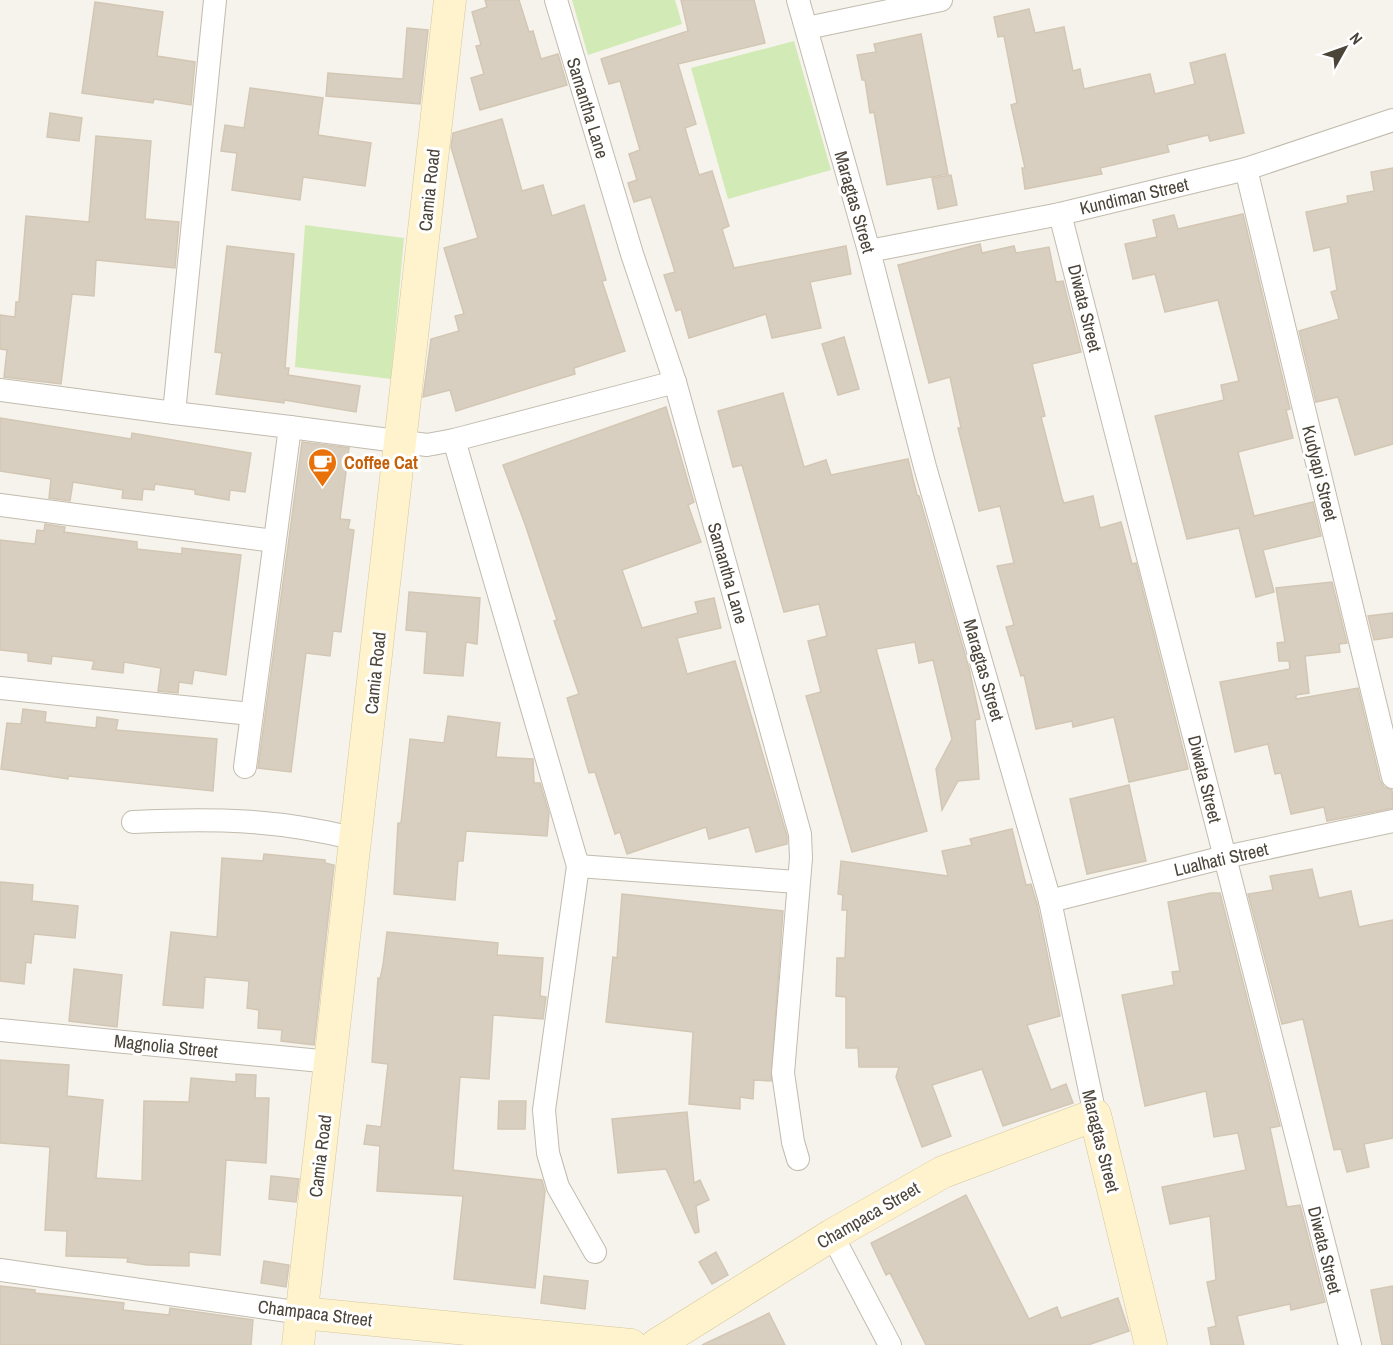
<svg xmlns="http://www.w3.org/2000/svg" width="1393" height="1345" font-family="'Archivo Narrow',sans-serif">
<rect width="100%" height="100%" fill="#f6f3ec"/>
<!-- green -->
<g fill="#d2eab5">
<polygon points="572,0 675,0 682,24 588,55"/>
<polygon points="794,41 831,170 728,199 691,68"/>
<polygon points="305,225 404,238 391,379 295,367"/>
</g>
<!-- building -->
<g fill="#d8cfc1" stroke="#d3c7b4" stroke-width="1.5">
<polygon points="485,0 519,0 529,32 533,31 541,59 558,54 567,85 480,110 471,78 484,74 476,46 481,45 472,12 487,7"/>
<polygon points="681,0 754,0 765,43 678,64 696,124 685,128 699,175 712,171 729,226 722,229 734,268 846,246 851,274 810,282 821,328 772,338 766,314 689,338 681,309 676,311 664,275 675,272 651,197 634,202 628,183 637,180 629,154 640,150 631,119 620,81 609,84 601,59 688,31"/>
<polygon points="95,2 163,12 157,56 195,62 191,105 154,99 153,103 82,93"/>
<polygon points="1029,9 1035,33 1064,27 1073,71 1080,69 1084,89 1150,74 1155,94 1195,84 1190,63 1225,54 1244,133 1210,141 1208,135 1167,145 1169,152 1100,168 1102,174 1025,189 1022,168 1025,168 1011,105 1017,103 1004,36 998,37 994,17"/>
<polygon points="407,28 428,30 420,104 326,96 328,73 403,79"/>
<polygon points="921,34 948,174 887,185 874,112 870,113 865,80 862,80 857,55 876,52 874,44"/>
<polygon points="250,88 323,98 318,135 371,143 365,186 303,177 300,200 232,190 237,153 221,151 225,125 244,128"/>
<polygon points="50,113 82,118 79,141 47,137"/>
<polygon points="502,119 522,191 543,185 552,216 584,205 606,280 602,281 625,351 574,368 575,374 456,411 450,390 423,397 431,339 459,331 455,316 464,314 444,248 478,238 451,147 453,133"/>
<polygon points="96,136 151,141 145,219 179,222 175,268 96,260 94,296 72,294 61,384 4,377 7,350 0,349 0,315 15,317 16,302 19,302 26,216 89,222"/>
<polygon points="1393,168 1393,444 1355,455 1338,397 1316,402 1299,331 1339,319 1331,292 1337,290 1330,247 1314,251 1306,212 1348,203 1347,196 1374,191 1371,172"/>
<polygon points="951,175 957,205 938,209 932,178"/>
<polygon points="1243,214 1290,409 1286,410 1293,438 1238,452 1254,516 1313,502 1321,536 1263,550 1274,592 1256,597 1239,528 1187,539 1155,416 1224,400 1221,385 1239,381 1218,300 1165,312 1155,274 1133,279 1125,244 1157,237 1153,220 1174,215 1178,229"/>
<polygon points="980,244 982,253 1014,246 1016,253 1049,247 1056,282 1063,281 1081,352 1032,364 1045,416 1041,417 1062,498 1064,503 1093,496 1100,528 1121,522 1132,564 1136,563 1188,769 1129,782 1114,717 1073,727 1072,721 1036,729 1024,675 1021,676 1006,627 1014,625 997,566 1014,563 1000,506 979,511 958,428 961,428 950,377 929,383 898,265"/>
<polygon points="227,246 294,254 285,368 289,368 288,375 360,386 356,412 284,400 284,403 216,394 222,353 215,352"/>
<polygon points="844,337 859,389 838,395 822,344"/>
<polygon points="783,393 804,467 826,460 831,475 908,459 917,495 919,496 969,668 980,719 975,720 979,779 958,781 942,810 936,769 952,739 933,660 919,663 915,642 876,649 927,831 852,852 806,696 821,692 808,641 827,636 819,604 784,612 742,465 733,467 718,411"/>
<polygon points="666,407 694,502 688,505 701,542 622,570 642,628 698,613 695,602 714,598 721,628 677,638 687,674 735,661 787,836 787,844 756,852 749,827 709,839 706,827 627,854 620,832 615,834 595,772 589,773 567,698 579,694 554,621 557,620 526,527 503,465"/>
<polygon points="0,418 131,439 132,433 251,453 245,492 230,490 229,500 195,494 195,490 155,484 154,490 143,489 142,500 122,498 123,490 73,482 70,501 49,498 51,479 0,471"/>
<polygon points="302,442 349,448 340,519 350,520 348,529 354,530 341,632 333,631 330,656 306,653 291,772 258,768"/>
<polygon points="45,524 65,527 64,532 137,542 137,549 182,554 182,548 241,555 226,675 194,670 192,684 179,682 178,693 158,691 161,668 124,662 123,673 92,669 94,661 52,656 51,664 28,661 28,653 0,650 0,540 35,544 37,530 44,531"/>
<polygon points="1332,582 1347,643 1339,644 1340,652 1305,656 1309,693 1296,695 1296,699 1358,688 1380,780 1384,787 1392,790 1393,808 1327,821 1324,807 1291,814 1281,773 1275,774 1268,744 1235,752 1220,682 1290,669 1289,661 1279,661 1277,643 1285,642 1276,588"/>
<polygon points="409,592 480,598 477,644 466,642 463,676 424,673 427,632 406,630"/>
<polygon points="1393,613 1393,637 1374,640 1368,616"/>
<polygon points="23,709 46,712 45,722 96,728 97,717 118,720 116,730 217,739 213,791 68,776 68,779 1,769 7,723 21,724"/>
<polygon points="448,716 500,723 496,757 533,759 534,783 540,783 549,813 547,836 466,831 463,861 458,861 455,900 394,894 398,823 401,823 410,739 444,743"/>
<polygon points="1129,785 1146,861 1087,874 1070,799"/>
<polygon points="1012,829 1026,885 1031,884 1037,904 1060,1016 1027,1025 1051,1090 1066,1084 1073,1103 1003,1126 982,1069 932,1085 951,1136 922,1147 896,1077 899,1067 859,1067 858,1048 846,1048 846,997 836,996 837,958 845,958 847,910 842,910 843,895 838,894 841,861 948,876 942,851 972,845 970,839"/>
<polygon points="264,854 325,860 325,863 334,865 314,1045 281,1041 282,1030 258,1028 259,1010 247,1008 249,981 205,977 203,1008 163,1005 171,932 217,937 222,858 263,861"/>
<polygon points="1312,869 1319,898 1351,891 1359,927 1393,920 1393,1138 1364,1144 1369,1167 1347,1172 1341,1149 1334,1150 1303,1019 1282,1024 1248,894 1273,890 1270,876"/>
<polygon points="0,882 33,885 32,901 78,906 75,938 34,934 31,963 26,962 24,984 0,981"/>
<polygon points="1211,893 1220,893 1280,1126 1270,1128 1287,1207 1300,1205 1325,1302 1291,1310 1290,1304 1237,1316 1244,1345 1211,1345 1208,1328 1216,1326 1207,1282 1216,1280 1210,1216 1170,1224 1162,1187 1246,1170 1238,1133 1214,1137 1206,1091 1145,1106 1122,995 1174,985 1172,972 1180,971 1168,902"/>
<polygon points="622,894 783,911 771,1081 754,1080 753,1099 740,1097 740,1109 689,1104 693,1032 606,1022 613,957 617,958"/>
<polygon points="387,932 498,943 497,955 543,958 540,996 546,997 543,1019 493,1015 489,1079 460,1077 453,1170 542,1180 545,1191 535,1288 454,1279 463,1196 377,1191 380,1146 364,1144 367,1125 381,1127 388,1064 372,1062 378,978 380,979 383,965"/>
<polygon points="74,969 122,975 117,1027 69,1021"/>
<polygon points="0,1060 69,1065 67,1096 103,1100 96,1178 142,1181 144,1101 189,1102 191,1078 236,1082 236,1074 256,1075 255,1098 269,1098 266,1163 226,1160 220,1255 189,1252 189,1266 147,1265 127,1262 128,1258 66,1256 67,1231 45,1230 50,1147 0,1143"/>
<polygon points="499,1101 526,1101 525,1129 498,1129"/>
<polygon points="687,1112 694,1183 700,1180 709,1200 696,1206 699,1232 695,1233 666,1169 618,1173 612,1119"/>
<polygon points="271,1176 299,1179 296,1202 269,1199"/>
<polygon points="966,1195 1029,1319 1057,1307 1061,1318 1118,1298 1129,1331 1088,1345 926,1345 890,1273 886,1275 871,1243"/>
<polygon points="716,1252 728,1275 712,1284 699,1262"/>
<polygon points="264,1261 289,1265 286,1287 261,1283"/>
<polygon points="544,1276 588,1281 585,1309 541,1303"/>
<polygon points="0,1286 35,1290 35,1293 124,1303 123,1310 169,1315 170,1308 253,1320 251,1345 0,1345"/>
<polygon points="1393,1286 1393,1345 1382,1345 1371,1290"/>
<polygon points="769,1313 785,1345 702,1345 749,1323"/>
</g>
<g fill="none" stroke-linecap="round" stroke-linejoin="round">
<defs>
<g id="street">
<polyline points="556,0 632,254 675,382 800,834 801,858 783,1073 793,1142 798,1159"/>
<polyline points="798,0 869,251 925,467 1050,901 1095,1115"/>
<polyline points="807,28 941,0"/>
<polyline points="1246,169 1393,777"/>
<polyline points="1060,214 1350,1345"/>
<polyline points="869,251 1060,214 1246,169 1393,120"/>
<polyline points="0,390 174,413 215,0"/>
<polyline points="174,413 290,427 245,767"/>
<polyline points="290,427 427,445 454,440"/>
<polyline points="0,505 274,541"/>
<polyline points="0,688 251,714"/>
<path d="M 133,822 C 213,818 277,819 356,839"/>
<polyline points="578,866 797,882"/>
<polyline points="1050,901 1225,857 1393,821"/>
<polyline points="0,1030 331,1062"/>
<polyline points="832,1235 890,1345"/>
<polyline points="595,1252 558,1187 548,1153 544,1110 578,866 454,440 675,382"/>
<polyline points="0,1270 302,1313"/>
</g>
<g id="secondary">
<polyline points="302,1313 631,1345"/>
<polyline points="298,1345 450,0"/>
<polyline points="656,1345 832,1235 943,1172 1095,1115 1151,1345"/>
</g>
</defs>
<!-- street casing -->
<use href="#street" stroke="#c2bbae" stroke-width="24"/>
<!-- secondary casing -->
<use href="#secondary" stroke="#d6c79b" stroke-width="33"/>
<!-- street -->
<use href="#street" stroke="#fff" stroke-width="22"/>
<!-- secondary -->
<use href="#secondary" stroke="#fff3cd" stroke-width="32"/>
</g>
<!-- icons -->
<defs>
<symbol id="cafe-pin" viewBox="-11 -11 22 30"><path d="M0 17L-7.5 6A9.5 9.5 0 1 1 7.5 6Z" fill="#e8710a" stroke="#fff"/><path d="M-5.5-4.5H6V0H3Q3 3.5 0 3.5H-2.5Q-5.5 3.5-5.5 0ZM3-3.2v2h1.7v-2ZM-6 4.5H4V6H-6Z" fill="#fff"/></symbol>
</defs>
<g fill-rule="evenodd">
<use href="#cafe-pin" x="306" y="446" width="33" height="45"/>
</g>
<g text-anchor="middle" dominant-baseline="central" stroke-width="6" stroke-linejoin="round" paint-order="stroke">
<!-- street labels -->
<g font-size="18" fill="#4b4439" stroke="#fff">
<text transform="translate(588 108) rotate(73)">Samantha Lane</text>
<text transform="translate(429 190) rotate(-84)">Camia Road</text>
<text transform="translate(1134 196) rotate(-13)">Kundiman Street</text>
<text transform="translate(855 202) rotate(74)">Maragtas Street</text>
<text transform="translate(1085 308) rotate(76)">Diwata Street</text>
<text transform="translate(1320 473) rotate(76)">Kudyapi Street</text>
<text transform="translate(728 573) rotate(74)">Samantha Lane</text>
<text transform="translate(984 670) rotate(74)">Maragtas Street</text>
<text transform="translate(375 673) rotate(-84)">Camia Road</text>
<text transform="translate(1205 779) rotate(76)">Diwata Street</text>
<text transform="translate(1221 859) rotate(-13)">Lualhati Street</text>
<text transform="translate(166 1046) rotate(6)">Magnolia Street</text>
<text transform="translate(1101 1141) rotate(76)">Maragtas Street</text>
<text transform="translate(320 1156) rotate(-83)">Camia Road</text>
<text transform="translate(868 1215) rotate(-30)">Champaca Street</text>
<text transform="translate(1325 1250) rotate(76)">Diwata Street</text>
<text transform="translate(315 1313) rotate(7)">Champaca Street</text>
</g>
<!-- food labels -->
<g font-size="18" font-weight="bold" fill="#c56008" stroke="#fff" text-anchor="start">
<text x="344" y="462">Coffee Cat</text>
</g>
</g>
<!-- north arrow -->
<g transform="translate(1345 48) rotate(50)" stroke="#ffffff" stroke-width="4.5" paint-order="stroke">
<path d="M0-4.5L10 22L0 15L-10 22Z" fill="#4b4439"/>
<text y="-9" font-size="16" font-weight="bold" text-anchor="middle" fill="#4b4439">N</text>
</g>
</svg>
